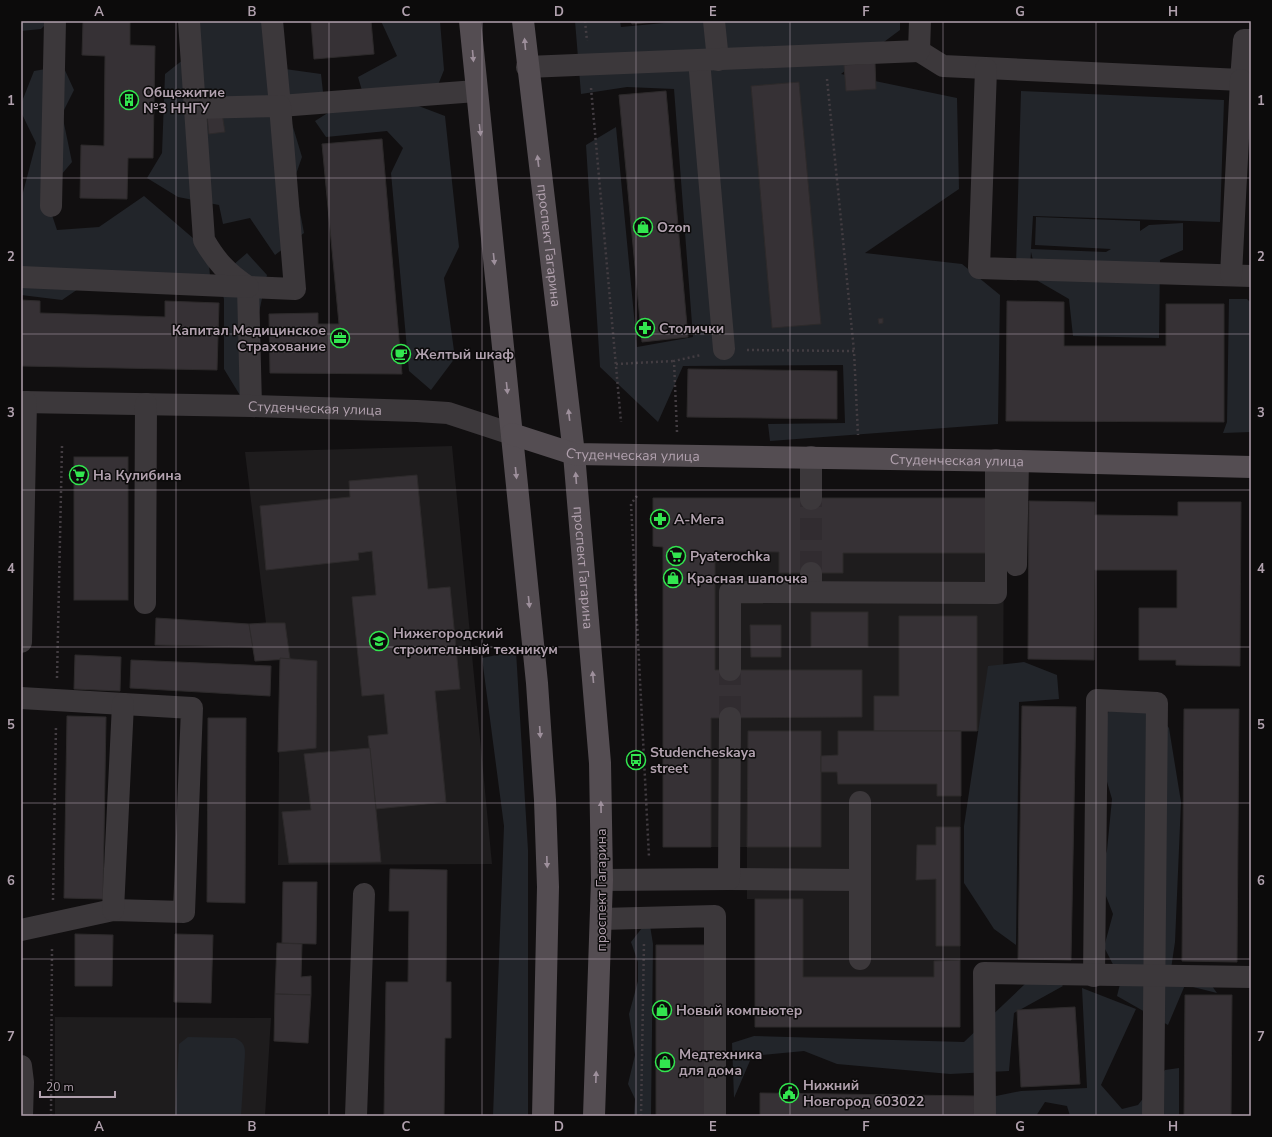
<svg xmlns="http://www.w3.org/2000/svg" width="1272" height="1137" font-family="'Nunito Sans',sans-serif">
<rect width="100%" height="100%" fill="#110f10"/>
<!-- built -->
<g fill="#1e1c1d">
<polygon points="452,446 492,864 278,865 280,658 290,658 285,623 266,623 245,452"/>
<polygon points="653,498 1004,499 1003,731 961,731 960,1027 755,1027 755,899 747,899 747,847 663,847 663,547 653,546"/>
<polygon points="55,1017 271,1018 265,1116 55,1116"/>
</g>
<!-- green -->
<g fill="#22252a">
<polygon points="21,21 49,21 41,29 21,31"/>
<polygon points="189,21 273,21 285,69 321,74 323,92 290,117 302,157 294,180 304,233 275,255 250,218 223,224 219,205 178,197 147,178 162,153 165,74 193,52"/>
<polygon points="381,21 440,21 444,70 436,90 363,94 358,77 397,56"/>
<polygon points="575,21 620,21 621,27 685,21 900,21 900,30 841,74 957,98 959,189 865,253 962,264 1000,295 998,424 770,441 768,424 845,423 843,365 683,366 658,422 600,367 586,145 616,127 637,347 693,337 674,89 627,87 581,94"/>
<polygon points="63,66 74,90 62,114 72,162 45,194 57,230 99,227 144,196 208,251 210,276 100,274 62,300 21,295 21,200 36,143 21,112 21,104 34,71"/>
<polygon points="1021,91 1224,100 1220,222 1033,216 1031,249 1106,252 1111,249 1035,245 1036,217 1140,221 1140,231 1149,225 1183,223 1183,250 1160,260 1159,338 1073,336 1069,299 1038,281 1031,252 1030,266 1016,265"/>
<polygon points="408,102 445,116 459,247 444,278 455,358 431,390 409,371 391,173 403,148 387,131 326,137 315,121 334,109"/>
<polygon points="247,253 267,275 241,397 224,369 224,299 218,278"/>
<polygon points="1229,299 1247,299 1251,303 1251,432 1223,433 1227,422"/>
<polygon points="516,651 528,850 528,1116 493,1116 504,826 482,658"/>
<polygon points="1024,662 1057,675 1059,699 1019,702 1016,945 994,929 964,883 964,826 988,666"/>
<polygon points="1143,697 1169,728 1181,802 1175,942 1171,969 1199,968 1217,993 1185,985 1168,1025 1117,996 1121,980 1104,947 1113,914 1099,878 1107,850 1112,799 1096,744 1111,705"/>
<polygon points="649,919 653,944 651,1116 634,1116 635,1099 628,1084 635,1055 629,1014 638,981 638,962 631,942"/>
<polygon points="1044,966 1063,986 1014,1013 1009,1071 950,1074 837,1064 804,1051 752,1056 734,1098 732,1043 754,1036 964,1042"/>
<polygon points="1082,988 1136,1009 1101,1085 1122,1109 1138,1105 1165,1070 1179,1068 1179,1116 1070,1116 1067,1106 1045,1102 1036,1116 996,1116 991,1097 1021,1091 1087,1088"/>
<path d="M 188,1037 L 235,1038 C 243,1042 245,1045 245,1054 L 241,1116 L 175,1116 L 179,1044 Z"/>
</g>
<!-- building -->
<g fill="#363135" stroke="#2d2a2b">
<polygon points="83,21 130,21 130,45 155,46 153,158 128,158 127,199 80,198 81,145 104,146 105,56 82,55"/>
<polygon points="311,21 371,21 374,54 314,59"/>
<polygon points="631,21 666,21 632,24"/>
<polygon points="875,63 876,89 846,91 844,65"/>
<polygon points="799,82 821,324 772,328 751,86"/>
<polygon points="666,91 688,337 642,342 619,95"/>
<polygon points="222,113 225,132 209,134 207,116"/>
<polygon points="382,139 402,374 270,373 269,314 318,313 318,324 339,324 322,144"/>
<polygon points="21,300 40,301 40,313 165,317 165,301 219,303 217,370 21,366"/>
<polygon points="1007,301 1064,302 1064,346 1166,346 1166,304 1224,304 1224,422 1006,421"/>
<polygon points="883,318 883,323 879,324 878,319"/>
<polygon points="688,369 837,371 837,419 687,417"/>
<rect x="74" y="457" width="54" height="143"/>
<polygon points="417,475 428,589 450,587 460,689 435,691 446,802 376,809 368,736 388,734 384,694 362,696 352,597 376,595 372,551 358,553 359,560 266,570 260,506 350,497 349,481"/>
<polygon points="653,498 988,498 988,553 843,553 843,573 779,573 779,552 715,551 715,670 862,670 862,717 711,718 711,847 663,847 663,547 653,546"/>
<polygon points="1029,501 1095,502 1095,515 1178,516 1178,502 1241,502 1240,666 1176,665 1176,660 1139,660 1139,608 1177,608 1177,570 1095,570 1094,660 1028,659"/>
<rect x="811" y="612" width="57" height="35"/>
<polygon points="899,616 977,616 977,731 874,731 874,696 899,696"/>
<polygon points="156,618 249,624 253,647 155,645"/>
<polygon points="266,623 285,623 290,659 255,661 249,624"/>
<polygon points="750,625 781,625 781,657 751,657"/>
<polygon points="75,655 121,657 120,691 74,689"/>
<polygon points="280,658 317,661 316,748 278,752"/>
<polygon points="131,660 271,666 270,696 130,688"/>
<polygon points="1022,706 1076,707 1071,960 1018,959"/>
<polygon points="1184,709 1239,709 1237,962 1182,961"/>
<polygon points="67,716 106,717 103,899 64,898"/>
<polygon points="208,718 246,718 245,903 207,902"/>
<polygon points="748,731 821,731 821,847 747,847"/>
<polygon points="838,731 961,731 961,796 937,796 937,784 838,784 837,772 821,772 821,756 838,755"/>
<polygon points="370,748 381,862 289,863 282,812 311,810 304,754"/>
<polygon points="936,827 960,827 960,946 936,946 936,879 916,880 917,845 936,845"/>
<polygon points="390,869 447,870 446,982 451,982 451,1038 445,1038 444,1116 384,1116 386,982 408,982 409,911 389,911"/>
<polygon points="283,882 317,882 316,944 282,943"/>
<polygon points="755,899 803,899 803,977 934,977 934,961 960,960 960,1027 755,1027"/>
<polygon points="75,934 113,935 112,986 75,986"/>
<polygon points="175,934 213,935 211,1003 174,1002"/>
<polygon points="277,943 302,944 301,977 311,976 311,995 275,994"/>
<polygon points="656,945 708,945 707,1116 656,1116"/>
<polygon points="275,994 311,995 308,1043 274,1041"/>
<polygon points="1185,995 1232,995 1231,1116 1184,1116"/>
<polygon points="1075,1007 1080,1084 1021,1087 1017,1010"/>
<polygon points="760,1093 977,1096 977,1116 760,1116"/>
</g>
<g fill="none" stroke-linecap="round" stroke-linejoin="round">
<!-- minor-tunnel -->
<g stroke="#312c30" stroke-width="22" stroke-dasharray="22 11" stroke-linecap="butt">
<polyline points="811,573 811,499"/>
<polyline points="730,718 730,670"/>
</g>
<!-- path -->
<g stroke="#433d42" stroke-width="2.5" stroke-dasharray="2 3" stroke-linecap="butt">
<polyline points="585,21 587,41"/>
<polyline points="827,79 854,351"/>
<polyline points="591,88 621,422"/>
<polyline points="747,350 854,351 858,435"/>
<polyline points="616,364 674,361"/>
<polyline points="677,432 674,361 701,355"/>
<polyline points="637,496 631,504 649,857"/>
<polyline points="57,678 62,446"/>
<polyline points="53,900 56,725"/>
<polyline points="51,1116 52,947"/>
<polyline points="641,1116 644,942"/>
</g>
<!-- minor -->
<g stroke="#3c383b" stroke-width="22">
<path d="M 189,21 L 204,240 C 216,261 227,273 248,287"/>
<polyline points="272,21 280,106 476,91"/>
<polyline points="714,21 718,60"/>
<polyline points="919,51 943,66 1241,80 1244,40 1251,40"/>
<polyline points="699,60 724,349"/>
<polyline points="527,67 919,51 920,21"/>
<polyline points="986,69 979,268 1251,276"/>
<polyline points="195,108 280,106 295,289 248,287 251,406"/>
<polyline points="51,206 55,21"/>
<polyline points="1231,275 1241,80"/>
<polyline points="21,277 248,287"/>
<path id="s1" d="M 21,402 L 251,406 L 417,411 L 448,413 L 512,434"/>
<polyline points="811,499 811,457"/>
<polyline points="1016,565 1018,461"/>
<polyline points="811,592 811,573"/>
<polyline points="145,603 146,404"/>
<polyline points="21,642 26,402"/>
<polyline points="730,670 730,592 996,593 996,460"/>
<polyline points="21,698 192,708 184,912 113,910 21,930"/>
<polyline points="729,879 860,880"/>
<polyline points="602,880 729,879 730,718"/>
<polyline points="113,910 123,704"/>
<polyline points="601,919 715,916 715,1116"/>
<polyline points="860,959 860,802"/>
<polyline points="1094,976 1097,700 1157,703 1153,1116"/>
<polyline points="21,1066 23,1082 22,1116"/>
<polyline points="356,1116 364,894"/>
<polyline points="985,1116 984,973 1251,977"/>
</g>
<!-- major -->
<g stroke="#544d52" stroke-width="22">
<polyline points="470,21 537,683 545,800 548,887 543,1116"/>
<path id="s2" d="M 523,21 L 574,454 L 600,763 L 602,880 L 594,1116"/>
<path id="s3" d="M 512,434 L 574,454 L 1018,461 L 1251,467"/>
</g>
</g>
<!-- one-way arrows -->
<defs><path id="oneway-solid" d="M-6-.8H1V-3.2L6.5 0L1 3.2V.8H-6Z"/></defs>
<g fill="#9e909c">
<use href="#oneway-solid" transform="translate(525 44) rotate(-95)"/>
<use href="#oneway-solid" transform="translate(473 56) rotate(85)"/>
<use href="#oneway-solid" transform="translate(480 130) rotate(84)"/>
<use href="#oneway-solid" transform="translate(538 161) rotate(-97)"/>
<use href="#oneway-solid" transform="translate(494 259) rotate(84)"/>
<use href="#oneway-solid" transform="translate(507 388) rotate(84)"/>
<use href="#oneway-solid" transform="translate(569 415) rotate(-97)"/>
<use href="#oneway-solid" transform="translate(516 473) rotate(84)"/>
<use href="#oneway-solid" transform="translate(576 478) rotate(-94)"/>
<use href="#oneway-solid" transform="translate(529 602) rotate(84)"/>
<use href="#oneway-solid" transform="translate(593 677) rotate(-95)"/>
<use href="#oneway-solid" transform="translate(540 732) rotate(86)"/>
<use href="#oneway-solid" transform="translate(601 807) rotate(-91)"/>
<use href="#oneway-solid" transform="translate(547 862) rotate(88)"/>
<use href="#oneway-solid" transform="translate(596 1077) rotate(-88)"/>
</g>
<!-- grid -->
<path fill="none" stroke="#b1a1ae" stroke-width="1" stroke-opacity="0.55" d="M 176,21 L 176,1116M 329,21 L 329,1116M 482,21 L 482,1116M 636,21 L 636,1116M 790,21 L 790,1116M 943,21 L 943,1116M 1096,21 L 1096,1116M 21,178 L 1251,178M 21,334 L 1251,334M 21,490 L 1251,490M 21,647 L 1251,647M 21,803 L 1251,803M 21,959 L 1251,959"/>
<!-- icons -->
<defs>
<symbol id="building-ring" viewBox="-11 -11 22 22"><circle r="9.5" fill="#0c0b0b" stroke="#32e64f" stroke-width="1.5"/><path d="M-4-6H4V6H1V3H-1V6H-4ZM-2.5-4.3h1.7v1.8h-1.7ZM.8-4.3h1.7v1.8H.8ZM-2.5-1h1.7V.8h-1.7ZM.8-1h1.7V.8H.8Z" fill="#32e64f"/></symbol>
<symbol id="shop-ring" viewBox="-11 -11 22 22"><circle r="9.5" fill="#0c0b0b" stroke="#32e64f" stroke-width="1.5"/><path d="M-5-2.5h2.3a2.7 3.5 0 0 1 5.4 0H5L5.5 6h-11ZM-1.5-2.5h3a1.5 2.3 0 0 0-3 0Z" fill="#32e64f"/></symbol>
<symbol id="pharmacy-ring" viewBox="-11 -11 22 22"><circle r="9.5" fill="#0c0b0b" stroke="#32e64f" stroke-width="1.5"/><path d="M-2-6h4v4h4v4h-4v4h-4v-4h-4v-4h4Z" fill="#32e64f"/></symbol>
<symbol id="office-ring" viewBox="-11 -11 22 22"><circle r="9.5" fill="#0c0b0b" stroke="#32e64f" stroke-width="1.5"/><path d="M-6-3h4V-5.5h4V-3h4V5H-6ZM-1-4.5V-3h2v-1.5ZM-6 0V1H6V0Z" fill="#32e64f"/></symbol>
<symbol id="cafe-ring" viewBox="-11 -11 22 22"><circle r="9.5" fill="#0c0b0b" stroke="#32e64f" stroke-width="1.5"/><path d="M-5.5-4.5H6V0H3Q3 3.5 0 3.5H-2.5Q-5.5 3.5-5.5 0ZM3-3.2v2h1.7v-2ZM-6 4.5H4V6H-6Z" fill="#32e64f"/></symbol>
<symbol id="supermarket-ring" viewBox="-11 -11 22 22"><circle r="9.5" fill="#0c0b0b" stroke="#32e64f" stroke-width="1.5"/><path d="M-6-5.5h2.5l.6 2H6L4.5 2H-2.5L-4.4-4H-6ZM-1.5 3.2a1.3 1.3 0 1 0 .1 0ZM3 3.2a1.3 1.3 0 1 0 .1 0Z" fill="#32e64f"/></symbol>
<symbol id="university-ring" viewBox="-11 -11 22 22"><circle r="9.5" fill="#0c0b0b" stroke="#32e64f" stroke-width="1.5"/><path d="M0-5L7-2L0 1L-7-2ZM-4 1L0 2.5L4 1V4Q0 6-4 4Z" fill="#32e64f"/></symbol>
<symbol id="bus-ring" viewBox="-11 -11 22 22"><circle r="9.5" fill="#0c0b0b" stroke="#32e64f" stroke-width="1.5"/><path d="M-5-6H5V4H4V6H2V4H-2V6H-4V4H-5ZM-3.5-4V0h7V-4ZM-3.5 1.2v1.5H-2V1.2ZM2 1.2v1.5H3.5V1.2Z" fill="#32e64f"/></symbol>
<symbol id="civic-ring" viewBox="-11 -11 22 22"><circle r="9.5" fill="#0c0b0b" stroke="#32e64f" stroke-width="1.5"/><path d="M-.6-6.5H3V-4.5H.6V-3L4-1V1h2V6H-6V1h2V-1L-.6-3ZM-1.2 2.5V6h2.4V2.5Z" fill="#32e64f"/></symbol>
</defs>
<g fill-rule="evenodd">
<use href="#building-ring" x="118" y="89" width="22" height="22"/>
<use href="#shop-ring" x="632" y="216" width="22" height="22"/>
<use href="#pharmacy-ring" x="634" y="317" width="22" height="22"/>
<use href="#office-ring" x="329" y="327" width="22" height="22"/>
<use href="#cafe-ring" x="390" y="343" width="22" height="22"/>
<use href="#supermarket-ring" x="68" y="464" width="22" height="22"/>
<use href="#pharmacy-ring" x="649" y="508" width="22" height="22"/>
<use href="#supermarket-ring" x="665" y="545" width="22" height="22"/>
<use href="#shop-ring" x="662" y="567" width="22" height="22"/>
<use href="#university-ring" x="368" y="630" width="22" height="22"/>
<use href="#bus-ring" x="625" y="749" width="22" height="22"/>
<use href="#shop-ring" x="651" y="999" width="22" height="22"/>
<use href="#shop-ring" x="654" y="1051" width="22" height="22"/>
<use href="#civic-ring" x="778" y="1082" width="22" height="22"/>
</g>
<g text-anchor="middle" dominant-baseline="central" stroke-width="3" stroke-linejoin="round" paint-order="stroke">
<!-- poi labels -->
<g font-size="14" font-weight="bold" fill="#b1a1ae" stroke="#0c0b0b" text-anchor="start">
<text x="143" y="92">Общежитие<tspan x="143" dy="16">№3 ННГУ</tspan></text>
<text x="657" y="227">Ozon</text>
<text x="659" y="328">Столички</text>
<text x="326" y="330" text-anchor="end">Капитал Медицинское<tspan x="326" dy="16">Страхование</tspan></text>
<text x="415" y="354">Желтый шкаф</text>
<text x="93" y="475">На Кулибина</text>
<text x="674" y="519">А-Мега</text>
<text x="690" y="556">Pyaterochka</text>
<text x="687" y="578">Красная шапочка</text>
<text x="393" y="633">Нижегородский<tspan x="393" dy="16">строительный техникум</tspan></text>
<text x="650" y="752">Studencheskaya<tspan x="650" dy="16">street</tspan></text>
<text x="676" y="1010">Новый компьютер</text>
<text x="679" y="1054">Медтехника<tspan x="679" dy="16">для дома</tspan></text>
<text x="803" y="1085">Нижний<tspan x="803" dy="16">Новгород 603022</tspan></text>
</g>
<!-- street labels -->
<g font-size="14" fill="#b1a1ae" stroke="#0c0b0b">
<text stroke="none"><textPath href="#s2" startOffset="226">проспект Гагарина</textPath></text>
<text stroke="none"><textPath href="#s1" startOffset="294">Студенческая улица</textPath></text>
<text stroke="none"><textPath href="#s3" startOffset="124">Студенческая улица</textPath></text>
<text stroke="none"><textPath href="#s3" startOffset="448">Студенческая улица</textPath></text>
<text stroke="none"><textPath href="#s2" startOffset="550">проспект Гагарина</textPath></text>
<text transform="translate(601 890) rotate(-90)">проспект Гагарина</text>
</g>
</g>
<!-- border -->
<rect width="1272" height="1137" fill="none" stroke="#0c0b0b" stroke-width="44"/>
<!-- scale -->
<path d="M40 1091v6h75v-6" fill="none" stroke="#b1a1ae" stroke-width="2"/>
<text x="46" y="1091" font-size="12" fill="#b1a1ae" stroke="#0c0b0b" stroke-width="3" paint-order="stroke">20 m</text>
<rect x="22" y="22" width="1228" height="1093" fill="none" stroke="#b1a1ae" stroke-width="1.5"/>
<g font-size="13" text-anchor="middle" font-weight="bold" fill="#b1a1ae">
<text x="99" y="16">A</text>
<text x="252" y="16">B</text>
<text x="406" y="16">C</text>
<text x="559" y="16">D</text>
<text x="713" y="16">E</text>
<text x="866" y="16">F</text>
<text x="1020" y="16">G</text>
<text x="1173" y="16">H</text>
<text x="11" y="105">1</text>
<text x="1261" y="105">1</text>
<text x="11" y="261">2</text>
<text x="1261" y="261">2</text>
<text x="11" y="417">3</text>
<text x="1261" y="417">3</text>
<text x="11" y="573">4</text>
<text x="1261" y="573">4</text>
<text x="11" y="729">5</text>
<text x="1261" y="729">5</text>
<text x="11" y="885">6</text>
<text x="1261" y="885">6</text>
<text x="11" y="1041">7</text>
<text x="1261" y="1041">7</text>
<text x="99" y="1131">A</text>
<text x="252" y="1131">B</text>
<text x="406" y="1131">C</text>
<text x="559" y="1131">D</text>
<text x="713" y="1131">E</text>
<text x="866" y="1131">F</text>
<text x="1020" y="1131">G</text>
<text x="1173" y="1131">H</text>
</g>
</svg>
